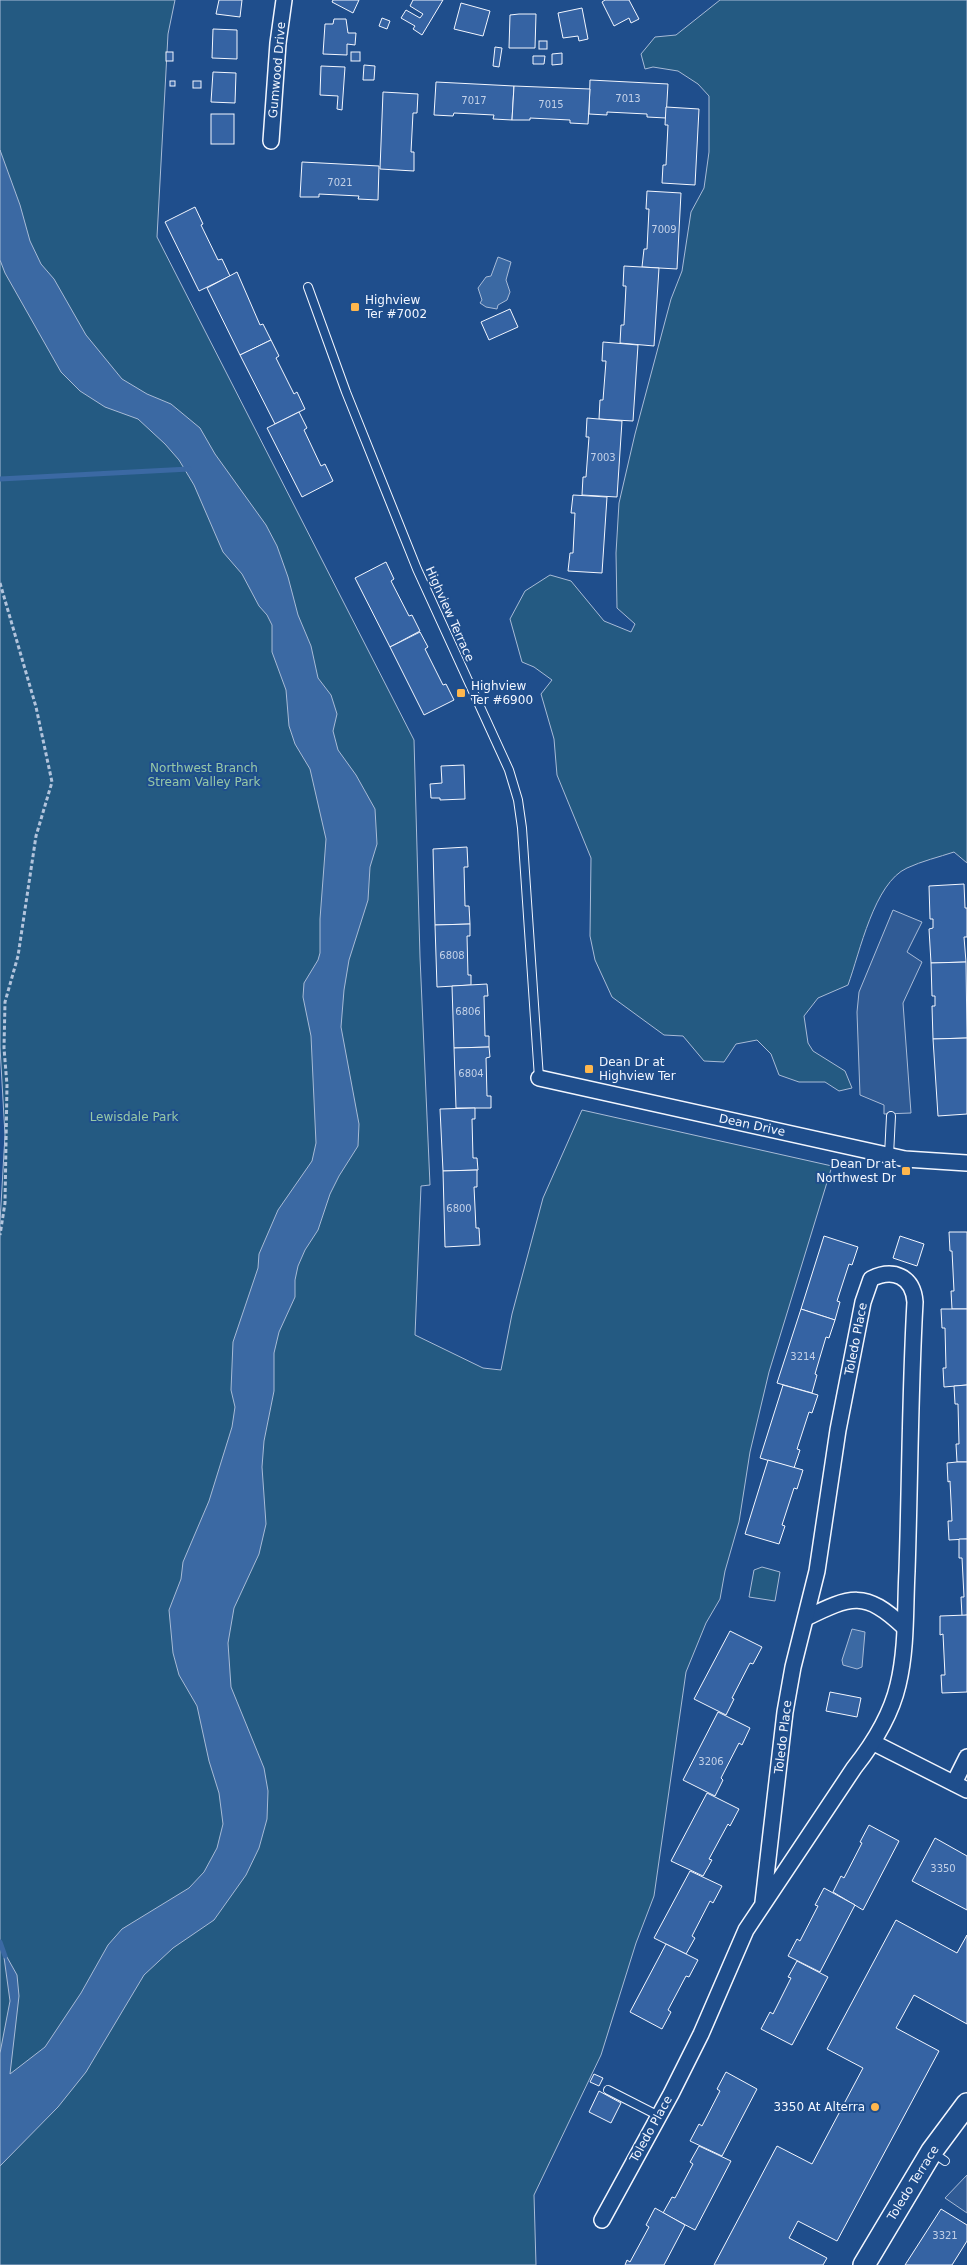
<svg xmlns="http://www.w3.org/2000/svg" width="967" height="2265" font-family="'DejaVu Sans',sans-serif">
<rect width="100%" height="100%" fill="#1f4e8c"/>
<!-- green -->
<g fill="#245a82" stroke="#a8bbd7">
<polygon points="0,0 175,0 168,34 157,237 414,740 420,957 430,1185 421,1186 415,1335 483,1368 501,1370 512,1314 543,1198 582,1110 832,1166 769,1372 750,1452 739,1522 725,1571 720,1599 706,1623 686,1672 654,1896 636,1943 601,2055 534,2195 536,2265 0,2265 0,1222 5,1135 0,1047"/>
<path d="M 720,0 L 967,0 L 967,863 L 954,852 C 939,857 922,861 907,868 C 874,883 860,952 848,985 L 818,998 L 804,1016 L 808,1043 L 813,1051 L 845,1071 L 852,1088 L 839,1091 L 825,1082 L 799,1082 L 779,1075 L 771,1054 L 757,1040 L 736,1044 L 724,1062 L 704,1061 L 683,1036 L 664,1035 L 612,997 L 595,960 L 590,936 L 591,858 L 557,775 L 554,739 L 541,694 L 552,680 L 534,667 L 522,662 L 510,619 L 525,591 L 550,575 L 571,581 L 604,621 L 631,632 L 635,624 L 617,608 L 616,553 L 619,503 L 635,434 L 671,299 L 682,271 L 691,212 L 704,188 L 709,152 L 709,96 L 698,84 L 678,71 L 653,67 L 645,69 L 641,54 L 655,37 L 676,35 Z"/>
<polygon points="762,1567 780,1572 775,1601 749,1597 754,1570"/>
</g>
<!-- parking -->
<g fill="#305b95" stroke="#a8bbd7">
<polygon points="893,910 922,922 907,952 922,962 903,1003 911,1113 884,1114 884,1105 860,1095 857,1012 859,992"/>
<polygon points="967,2175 967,2213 945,2198"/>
</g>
<!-- water -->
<g fill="#3b69a3" stroke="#a8bbd7">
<polygon points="0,150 20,205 30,241 41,264 54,279 86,335 122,379 147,394 171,404 200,428 215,454 266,525 277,546 288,577 298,615 311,646 318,678 331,695 337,714 333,731 338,750 356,775 375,809 377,844 370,867 368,900 349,960 344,990 341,1027 359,1124 358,1146 339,1176 330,1194 318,1230 305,1250 298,1266 295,1280 295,1297 279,1332 274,1353 274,1391 264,1441 262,1467 266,1524 259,1554 234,1608 228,1643 231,1687 264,1768 268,1791 267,1819 259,1848 246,1875 214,1920 173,1948 144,1975 86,2072 58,2107 0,2166 0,2053 10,2001 3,1950 17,1975 19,1996 10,2074 45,2047 81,1993 108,1945 122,1929 189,1888 204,1872 217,1848 223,1824 219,1793 209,1761 197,1706 179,1675 173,1653 169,1610 181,1579 183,1562 209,1501 232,1427 235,1407 231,1390 233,1342 258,1268 259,1254 278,1210 312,1161 316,1143 311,1036 303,997 304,983 318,960 320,953 320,919 326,839 310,769 295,744 289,726 286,690 272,652 272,625 267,615 259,606 242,574 223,552 194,485 179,460 165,444 138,419 105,407 80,391 61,372 5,273 0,260"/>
<polygon points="498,257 511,262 506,280 510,292 507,300 498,305 497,309 486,307 480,303 482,300 478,288 486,277 491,276"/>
<polygon points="852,1629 865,1632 862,1667 857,1669 843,1665 842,1660"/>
</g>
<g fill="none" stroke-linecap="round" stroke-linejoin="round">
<!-- stream -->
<g stroke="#3b69a3" stroke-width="5">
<polyline points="0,479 189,469"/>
<polyline points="0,1942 5,1956"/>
</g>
</g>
<!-- building -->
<g fill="#3563a3" stroke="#f2f6ff">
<polygon points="219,0 242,0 240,17 216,14"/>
<polygon points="333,0 359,0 353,13 332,2"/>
<polygon points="413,0 443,0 422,35 413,29 415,26 401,18 406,10 420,18 423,14 410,6"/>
<polygon points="605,0 629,0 639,19 631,23 629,18 614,26 602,2"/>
<polygon points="461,3 490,11 483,36 454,29"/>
<polygon points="582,8 588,39 579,41 578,36 563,38 558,13"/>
<polygon points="519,14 536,14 535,48 509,48 510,15"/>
<polygon points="382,18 390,21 387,29 379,26"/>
<polygon points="334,19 346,19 348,33 356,33 355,45 347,44 347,55 323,54 325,24 333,24"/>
<polygon points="213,29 237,30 237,59 212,58"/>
<rect x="539" y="41" width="8" height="8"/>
<polygon points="495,47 502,48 499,67 493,66"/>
<rect x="166" y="52" width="7" height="9"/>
<rect x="351" y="52" width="9" height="9"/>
<polygon points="562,53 562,64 552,65 552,54"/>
<polygon points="533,56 545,56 544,64 533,64"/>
<polygon points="364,65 375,66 374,80 363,80"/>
<polygon points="321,66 345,67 342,110 337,109 338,96 320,95"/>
<polygon points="213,72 236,73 235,103 211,102"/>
<polygon points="590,80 668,84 666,118 647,117 647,114 607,112 607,115 589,114"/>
<rect x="170" y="81" width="5" height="5"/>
<rect x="193" y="81" width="8" height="7"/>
<polygon points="436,82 514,86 512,120 493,119 494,115 454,113 453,116 434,115"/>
<polygon points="514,86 590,89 588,124 570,123 570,120 530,118 530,120 512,120"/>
<polygon points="383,92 418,94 417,113 413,113 411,152 414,152 414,171 380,169"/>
<polygon points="666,107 699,109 695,185 662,183 663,165 666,165 668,125 665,125"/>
<rect x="211" y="114" width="23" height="30"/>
<polygon points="302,162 379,166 378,200 358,199 359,196 319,194 319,197 300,197"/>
<polygon points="647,191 681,193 677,269 642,267 644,249 647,249 649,209 646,209"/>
<polygon points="195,207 203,224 201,225 218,260 222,259 230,276 199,291 165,222"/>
<polygon points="624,266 659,268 654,346 620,343 621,325 624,325 626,286 623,286"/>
<polygon points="237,272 260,325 263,324 271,340 240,355 207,288"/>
<polygon points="510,309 518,327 489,340 481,322"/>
<polygon points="271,340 279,356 276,358 294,394 297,392 305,409 275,424 240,355"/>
<polygon points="603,342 638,345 633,421 599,419 600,400 603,400 606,361 602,361"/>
<polygon points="299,412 307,428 304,430 321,466 325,464 333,481 302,497 267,428"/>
<polygon points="587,418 622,421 617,497 582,495 583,477 586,477 589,437 586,437"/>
<polygon points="573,495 607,497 602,573 568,571 570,553 573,553 575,513 571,513"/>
<polygon points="386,562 394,579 391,581 409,616 412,615 420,631 390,647 355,578"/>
<polygon points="420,632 428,647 425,649 443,685 446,684 454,700 424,715 390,647"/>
<polygon points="464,765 465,799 440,800 440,798 431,798 430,784 442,783 441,766"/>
<polygon points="467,847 468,867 464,867 465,906 469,906 470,924 435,925 433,849"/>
<polygon points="964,884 965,908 967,908 967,937 964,937 966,962 931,963 929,929 933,928 933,919 930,919 929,886"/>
<polygon points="470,924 470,936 467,936 468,975 471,975 471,985 437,987 435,925"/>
<polygon points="966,962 967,1038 933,1039 932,1006 935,1006 935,996 932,996 931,963"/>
<polygon points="487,984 488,996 484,996 485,1036 489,1036 489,1047 454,1048 452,986"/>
<polygon points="967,1038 967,1114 938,1116 933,1039"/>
<polygon points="489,1047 490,1057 486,1058 487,1096 491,1096 491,1108 456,1108 454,1048"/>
<polygon points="475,1108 475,1119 472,1119 473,1158 477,1158 478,1170 443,1171 440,1109"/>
<polygon points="477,1170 477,1187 474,1187 476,1228 479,1228 480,1245 445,1247 443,1171"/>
<polygon points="949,1232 967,1232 967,1309 952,1309 951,1291 954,1291 952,1251 950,1251"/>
<polygon points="824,1236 858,1247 852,1265 849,1264 837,1301 840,1302 835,1320 801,1309"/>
<polygon points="900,1236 924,1244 917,1266 893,1258"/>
<polygon points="801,1309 835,1320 829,1338 826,1337 815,1374 817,1375 812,1393 777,1383"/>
<polygon points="941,1309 967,1309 967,1385 944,1387 943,1368 946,1368 945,1328 942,1328"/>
<polygon points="783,1385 818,1395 812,1413 809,1412 797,1449 800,1450 794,1468 760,1458"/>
<polygon points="967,1385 967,1462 957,1462 956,1444 959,1444 958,1404 955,1404 954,1386"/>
<polygon points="768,1460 803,1470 797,1489 794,1488 782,1525 785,1526 779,1544 745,1534"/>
<polygon points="957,1462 967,1462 967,1539 949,1540 948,1521 952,1521 950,1481 948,1482 947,1463"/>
<polygon points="959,1539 967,1539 967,1615 962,1616 961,1597 964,1597 962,1558 959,1558"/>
<polygon points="967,1615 967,1692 942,1693 941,1675 945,1675 943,1634 940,1635 940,1616"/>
<polygon points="730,1631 762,1647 753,1664 750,1663 732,1698 734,1699 726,1715 694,1699"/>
<polygon points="830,1692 861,1698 857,1717 826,1711"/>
<polygon points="718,1712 750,1728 742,1745 739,1743 721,1778 723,1780 715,1796 683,1780"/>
<polygon points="707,1793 739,1809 730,1826 728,1824 709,1859 712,1860 703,1876 671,1861"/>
<polygon points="869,1825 899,1841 863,1910 833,1892 841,1876 844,1878 862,1843 860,1842"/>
<polygon points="935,1838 967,1856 967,1910 912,1881"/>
<polygon points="690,1871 722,1886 713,1903 710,1901 692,1936 695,1938 686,1954 654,1938"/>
<polygon points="824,1888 855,1905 820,1972 788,1956 797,1939 800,1941 818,1906 815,1905"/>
<polygon points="896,1920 957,1953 967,1935 967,2024 914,1995 896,2028 939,2051 837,2241 798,2221 789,2238 827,2258 823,2265 714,2265 777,2146 812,2164 863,2068 827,2049"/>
<polygon points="666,1944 698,1960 689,1977 686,1976 668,2010 671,2012 662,2029 630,2012"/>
<polygon points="797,1961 828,1977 792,2045 761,2029 770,2012 773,2014 791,1978 788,1977"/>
<polygon points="726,2072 757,2089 722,2156 690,2141 699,2124 702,2126 720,2091 717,2089"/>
<polygon points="594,2074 603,2078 599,2086 590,2082"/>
<polygon points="599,2091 621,2103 611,2123 589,2112"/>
<polygon points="699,2146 731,2161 695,2230 663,2213 672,2197 675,2198 693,2164 690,2162"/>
<polygon points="655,2208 685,2225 664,2265 625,2265 627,2260 630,2262 649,2227 646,2225"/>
<polygon points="941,2209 967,2225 967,2241 952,2265 905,2265"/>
</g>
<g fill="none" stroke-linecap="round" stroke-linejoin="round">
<defs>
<g id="lane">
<polyline points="308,287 346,392 417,569 509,770 518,800 522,828 539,1078"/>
<polyline points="889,1155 891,1116"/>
<polyline points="608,2090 659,2116"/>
<polyline points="932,2152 945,2161"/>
</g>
<g id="street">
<polyline points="271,141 278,43 284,0"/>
<polyline points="539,1078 905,1159 967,1163"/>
<path d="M 806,1618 C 851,1596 865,1590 904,1627"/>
<polyline points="874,1743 967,1790"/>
<polyline points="954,1783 967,1757"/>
<path d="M 602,2220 L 671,2094 L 701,2034 L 746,1930 L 854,1768 C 873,1744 891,1715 898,1685 C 907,1648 905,1608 907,1571 C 910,1481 910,1391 915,1302 C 913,1276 893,1268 871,1279 L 863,1302 L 838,1430 L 817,1571 L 793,1667 L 785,1712 L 763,1902"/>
</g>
<polyline id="secondary" points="864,2265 932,2151 967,2104"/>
</defs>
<!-- lane casing -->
<use href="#lane" stroke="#f2f6ff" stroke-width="10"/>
<!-- street casing -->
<use href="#street" stroke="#f2f6ff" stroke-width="18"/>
<!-- secondary casing -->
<use href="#secondary" stroke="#f2f6ff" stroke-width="24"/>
<!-- path -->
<polyline stroke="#b3c4dc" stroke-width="3" stroke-dasharray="4 2.5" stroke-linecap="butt" points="0,583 36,707 52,782 36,836 18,956 5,1002 4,1048 7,1085 5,1203 0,1235"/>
<!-- lane -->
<use href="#lane" stroke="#1f4e8c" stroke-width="8"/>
<!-- street -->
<use href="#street" stroke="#1f4e8c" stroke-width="15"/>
<!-- secondary -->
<use href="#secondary" stroke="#1f4e8c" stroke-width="21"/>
</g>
<!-- markers -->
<g fill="#ffb74d" stroke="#1f4e8c" stroke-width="2">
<rect x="350" y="302" width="10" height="10" rx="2.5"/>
<rect x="456" y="688" width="10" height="10" rx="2.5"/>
<rect x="584" y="1064" width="10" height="10" rx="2.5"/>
<rect x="901" y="1166" width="10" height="10" rx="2.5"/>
<circle cx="875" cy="2107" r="5"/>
</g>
<g text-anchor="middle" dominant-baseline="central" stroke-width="4" stroke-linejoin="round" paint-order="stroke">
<!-- number labels -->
<g font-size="10" fill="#c3d1e8">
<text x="628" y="98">7013</text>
<text x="474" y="100">7017</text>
<text x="551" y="104">7015</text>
<text x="340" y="182">7021</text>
<text x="664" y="229">7009</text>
<text x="603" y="457">7003</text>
<text x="452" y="955">6808</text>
<text x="468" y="1011">6806</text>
<text x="471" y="1073">6804</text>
<text x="459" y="1208">6800</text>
<text x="803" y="1356">3214</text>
<text x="711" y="1761">3206</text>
<text x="943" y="1868">3350</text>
<text x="945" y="2235">3321</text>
</g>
<!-- street labels -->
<g font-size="12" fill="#f2f6ff" stroke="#1f4e8c">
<text transform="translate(277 70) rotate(-85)">Gumwood Drive</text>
<text transform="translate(450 614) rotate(66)">Highview Terrace</text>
<text transform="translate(752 1125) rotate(12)">Dean Drive</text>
<text transform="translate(856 1339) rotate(-79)">Toledo Place</text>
<text transform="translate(783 1737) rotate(-83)">Toledo Place</text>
<text transform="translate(651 2129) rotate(-61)">Toledo Place</text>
<text transform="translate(913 2183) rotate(-58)">Toledo Terrace</text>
</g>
<!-- poi labels -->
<g font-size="12" fill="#f2f6ff" stroke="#1f4e8c" text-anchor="start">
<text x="365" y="300">Highview<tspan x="365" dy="14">Ter #7002</tspan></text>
<text x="471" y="686">Highview<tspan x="471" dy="14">Ter #6900</tspan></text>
<text x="599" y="1062">Dean Dr at<tspan x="599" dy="14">Highview Ter</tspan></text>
<text x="896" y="1164" text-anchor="end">Dean Dr at<tspan x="896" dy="14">Northwest Dr</tspan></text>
<text x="865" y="2107" text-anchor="end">3350 At Alterra</text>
</g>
<!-- park labels -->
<g font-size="12" fill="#97c8a6" stroke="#1f4e8c">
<text x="204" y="768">Northwest Branch<tspan x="204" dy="14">Stream Valley Park</tspan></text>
<text x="134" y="1117">Lewisdale Park</text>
</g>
</g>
</svg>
